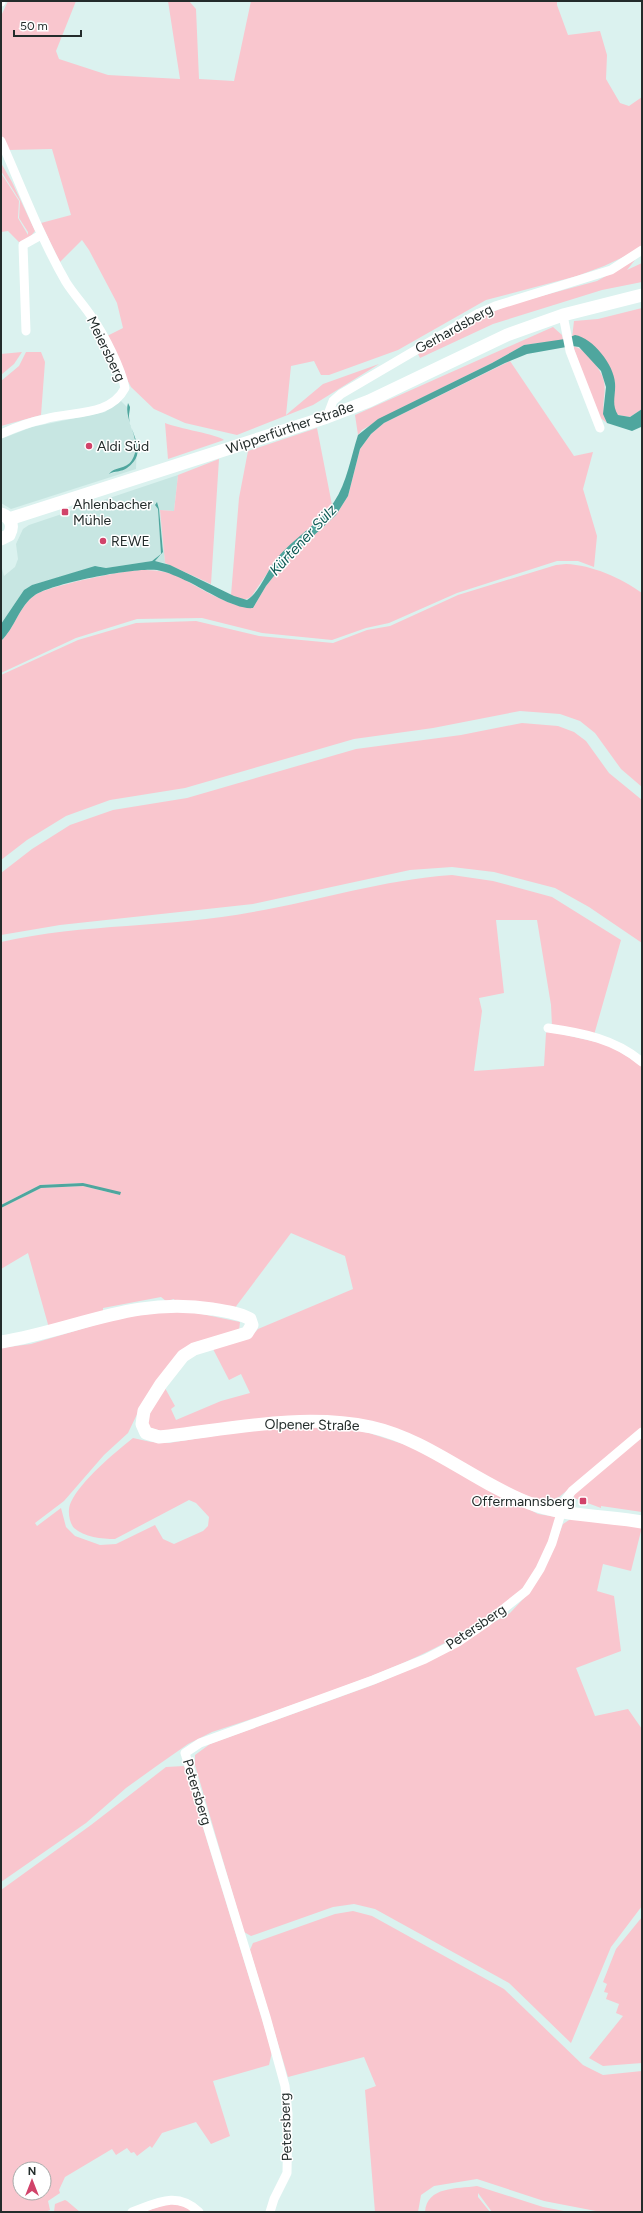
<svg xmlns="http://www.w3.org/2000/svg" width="643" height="2213" font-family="Figtree,sans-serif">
<rect width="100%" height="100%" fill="#dbf2ef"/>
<!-- built -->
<g fill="#c7e6e2">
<polygon points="121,401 128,408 129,421 136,443 135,454 131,462 124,468 113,470 110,474 125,469 132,464 137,454 137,442 136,469 11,509 1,503 1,439 32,427 105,412"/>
<polygon points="178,475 174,511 160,510 165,563 154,561 161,555 163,548 159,509 158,505 155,502 158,509 161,554 152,561 106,568 98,566 32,585 24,590 1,624 1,565 4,576 15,567 18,559 16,544 23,529 29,525"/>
</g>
<!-- green -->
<g fill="#f9c6ce" fill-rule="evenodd">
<polygon points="8,1 76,1 56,51 59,59 108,75 180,79 168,1 189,1 196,9 199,79 234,81 251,1 559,1 557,1 557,5 568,35 600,31 607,55 606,79 620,103 629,106 642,97 642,245 634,252 604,266 577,276 486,300 398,350 329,375 321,375 314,361 291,366 286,415 323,384 379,364 313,405 237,435 185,423 154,409 131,387 105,337 123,328 117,303 89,250 82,240 60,262 41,223 71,215 52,149 9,150 1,137 1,16"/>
<polygon points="1,163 12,182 35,231 29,238 19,242 8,231 1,232 1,173 19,201 18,218 28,235 28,232 19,218 20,201 1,171"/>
<polygon points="635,260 627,270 642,263 642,282 602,290 493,324 420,358 418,354 481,317 512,304 597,281"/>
<polygon points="642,308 642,409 630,417 618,415 613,408 615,382 572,338 574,321 598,319"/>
<polygon points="553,327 562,335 563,340 524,345 492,363 399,409 362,430 358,435 355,415"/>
<path d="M 573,346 C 581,348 586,353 591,359 C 617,389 596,396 607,423 L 598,416 Z"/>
<polygon points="22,352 14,364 1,375 1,354"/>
<polygon points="26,352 41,352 45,362 41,415 1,426 1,381 19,366"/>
<path d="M 510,361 L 574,456 L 593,452 L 583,489 L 597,536 L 594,567 L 578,561 L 557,561 L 457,593 L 389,623 L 366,628 L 332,640 L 262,633 L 202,618 L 137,619 L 76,638 L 1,673 L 1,641 C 15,628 19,606 35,595 C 49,586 124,570 142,570 C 153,570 165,571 175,575 C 200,587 225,606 253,608 L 266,586 L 285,562 L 336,515 L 348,496 L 360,449 L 371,434 L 384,423 Z"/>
<path d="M 165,423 C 177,428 219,435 224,440 L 168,459 Z"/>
<path d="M 317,428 L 332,505 L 314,525 L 277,559 L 251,597 C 244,601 238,599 231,595 L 239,498 L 248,451 Z"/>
<polygon points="219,459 211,584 165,563 160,510 174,511 178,475"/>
<path d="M 566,564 C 592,565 621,578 642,593 L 642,787 L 621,769 L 595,733 L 580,721 L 560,714 L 520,711 L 433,728 L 354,739 L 185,788 L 110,800 L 66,816 L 27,840 L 1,860 L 1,675 L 78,640 L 136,623 L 196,621 L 259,636 L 333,643 L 367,630 L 390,626 L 458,595 L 556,565 Z"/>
<polygon points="522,723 558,726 574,732 586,741 609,773 642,800 642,943 589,907 555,888 494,872 452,867 410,870 253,904 60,925 1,935 1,873 32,849 70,825 113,810 187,798 356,749 461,735"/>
<path d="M 452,875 L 493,881 L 552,897 L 621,940 L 594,1035 L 552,1026 L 551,1005 L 537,920 L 496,920 L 504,993 L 479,998 L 482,1011 L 474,1071 L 544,1066 L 546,1033 L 548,1031 L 609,1045 L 642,1066 L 642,1429 L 559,1497 L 543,1503 L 352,1419 L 165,1432 L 148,1427 L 147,1418 L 165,1388 L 175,1406 L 171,1409 L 176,1420 L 221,1401 L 250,1393 L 241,1374 L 229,1380 L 213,1349 L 250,1338 L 258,1329 L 353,1289 L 345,1256 L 291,1233 L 234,1309 L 175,1301 L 174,1299 L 166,1301 L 161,1297 L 103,1308 L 103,1312 L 49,1328 L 28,1253 L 1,1269 L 1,1208 L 41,1188 L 83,1186 L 120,1195 L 83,1183 L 40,1185 L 1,1205 L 1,942 C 84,923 170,928 253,912 C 321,900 382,880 452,875 Z"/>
<path d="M 171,1311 L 197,1313 L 240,1322 L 239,1331 L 196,1342 L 141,1406 L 128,1433 L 104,1455 L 64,1501 L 35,1523 L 37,1526 L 61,1508 L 66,1527 L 75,1536 L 100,1545 L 116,1544 L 155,1525 L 163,1539 L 174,1544 L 203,1531 L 208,1526 L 209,1517 L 196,1503 L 189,1500 L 115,1539 C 102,1539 84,1537 74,1528 C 69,1522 67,1510 71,1502 C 81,1481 114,1453 133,1438 L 151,1442 L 169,1443 L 257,1429 L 300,1427 L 350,1429 L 369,1433 L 409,1446 L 538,1514 L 556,1517 C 552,1542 537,1574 519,1592 C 509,1603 495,1612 483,1620 C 433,1654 375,1675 318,1696 C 283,1708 248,1721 212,1732 L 188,1744 L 158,1765 L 126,1788 L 86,1823 L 1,1882 L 1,1348 L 31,1344 L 119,1318 Z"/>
<polygon points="642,1436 642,1512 601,1506 601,1508 574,1498 574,1494"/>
<polygon points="572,1518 642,1527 631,1571 603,1564 597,1591 614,1596 621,1651 576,1668 595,1716 628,1709 642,1729 642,1906 611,1947 571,2043 509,1983 375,1909 354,1904 333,1907 251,1936 244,1932 195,1765 195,1755 210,1744 373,1685 420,1665 510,1613 525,1597 551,1555 563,1524"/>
<path d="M 184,1766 L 272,2052 L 269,2065 L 213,2081 L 230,2136 L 211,2144 L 196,2122 L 162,2133 L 152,2148 L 150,2146 L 137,2156 L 134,2152 L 131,2153 L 127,2148 L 116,2155 L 112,2149 L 65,2177 L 59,2190 L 60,2193 L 48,2201 L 50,2210 L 45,2212 L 1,2212 L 1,1890 L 91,1825 L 166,1767 ZM 20,2169 L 44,2169 L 44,2193 L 20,2193 Z"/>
<polygon points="353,1911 372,1916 504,1989 583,2065 603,2075 642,2071 642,2212 601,2212 544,2201 477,2179 434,2186 421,2195 418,2212 375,2212 365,2090 376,2086 364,2057 288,2077 250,1950 253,1943 335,1914"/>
<polygon points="642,1917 642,2063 603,2066 589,2058 623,2016 616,2013 619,2004 606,1999 608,1993 604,1992 607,1984 603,1982 616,1949"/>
<path d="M 477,2186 L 543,2207 L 569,2212 L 492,2212 L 478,2193 L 478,2197 L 490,2212 L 425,2212 C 427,2186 457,2189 477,2186 Z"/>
<polygon points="65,2200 67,2201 80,2212 54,2212 55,2204"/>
<polygon points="171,2203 189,2208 193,2212 143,2212"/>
</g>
<!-- water -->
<g fill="#4fa69e">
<path d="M 575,335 C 593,338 614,365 615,383 C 616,395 611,404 618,415 L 630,417 L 642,409 L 641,427 L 632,431 L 607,423 L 603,414 L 606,387 L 601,371 L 579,347 L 572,346 L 527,354 L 505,363 L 384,423 L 371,434 L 360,449 L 348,496 L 336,515 L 285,562 L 266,586 L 253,608 C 236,610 205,590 189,582 C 178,577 168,572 157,570 C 135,567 53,583 35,595 C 19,606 15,628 1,641 L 1,624 L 24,590 L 32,585 L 95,566 L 106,568 L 152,561 L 161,554 L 158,509 L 155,505 L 157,502 L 159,509 L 163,552 L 155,561 L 170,565 L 234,596 L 247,600 C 261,591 267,570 277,558 C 295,537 319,524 334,502 C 347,483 351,456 358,435 L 378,419 L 492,363 L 524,345 L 565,339 Z"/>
<path d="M 128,403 L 130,407 C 130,410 129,413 129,416 C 129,433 150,452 127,468 C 122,472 114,471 109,474 C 115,466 126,470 132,460 C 144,442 123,420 128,403 Z"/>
<polygon points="83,1183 121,1192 120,1195 83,1186 41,1188 1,1208 1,1205 40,1185"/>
</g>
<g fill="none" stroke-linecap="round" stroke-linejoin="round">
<!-- street -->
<g stroke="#fff" stroke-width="9">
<polyline points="1,2 1,1"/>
<path d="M 1,141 C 22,188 40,237 66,282 C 74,295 85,306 93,319 C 105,336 121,368 125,388 C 110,417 72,411 45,419 C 30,422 14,428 1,434"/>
<polyline points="563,315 570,351 600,428"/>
<polyline points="26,331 23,245 41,235"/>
<polyline points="327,417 333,401 341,394 479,313 495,306 611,270 642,250"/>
<path d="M 548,1028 C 583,1033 615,1039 642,1062"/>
<path d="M 132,2212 C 157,2203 177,2191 199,2212"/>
<polyline points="270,2212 274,2199 287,2173 288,2114 285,2086 266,2017 185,1753 200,1743 373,1680 425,1659 458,1642 487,1622 526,1591 540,1569 552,1543 565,1500 572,1491 642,1432"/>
</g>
<!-- secondary -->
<g stroke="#fff" stroke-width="13">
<path d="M 1,514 C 11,517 14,526 9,535 L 1,539"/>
<polyline points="9,519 327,417 369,401 507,335 563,315 642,295"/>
<path d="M 1,1342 C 75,1330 135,1296 212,1309 C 225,1311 239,1313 250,1319 L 252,1325 L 247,1333 L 194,1349 L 183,1356 L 161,1384 L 144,1411 L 142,1424 L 146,1433 L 159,1437 L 169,1436 C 235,1428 304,1413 371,1427 C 429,1440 474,1482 529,1503 C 561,1516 607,1516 642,1522"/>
</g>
</g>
<!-- markers -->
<g fill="#d1436a" stroke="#fff" stroke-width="1.5">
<circle cx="89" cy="446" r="4"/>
<rect x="61" y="508" width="8" height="8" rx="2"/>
<circle cx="103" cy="541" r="4"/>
<rect x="579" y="1497" width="8" height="8" rx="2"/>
</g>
<g text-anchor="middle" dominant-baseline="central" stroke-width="3" stroke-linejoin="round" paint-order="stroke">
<!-- street labels -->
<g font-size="14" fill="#232c2b" stroke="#fff">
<text transform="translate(454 329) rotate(-29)">Gerhardsberg</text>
<text transform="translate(106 349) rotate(64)">Meiersberg</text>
<text transform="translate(290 428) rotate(-19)">Wipperfürther Straße</text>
<text transform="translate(312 1425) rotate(1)">Olpener Straße</text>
<text transform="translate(476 1627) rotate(-34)">Petersberg</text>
<text transform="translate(197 1792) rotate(73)">Petersberg</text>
<text transform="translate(286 2127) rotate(-92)">Petersberg</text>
</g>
<!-- poi labels -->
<g font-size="14" fill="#232c2b" stroke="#fff" text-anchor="start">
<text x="97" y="446">Aldi Süd</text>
<text x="73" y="504">Ahlenbacher<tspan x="73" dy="16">Mühle</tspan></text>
<text x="111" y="541">REWE</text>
<text x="575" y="1501" text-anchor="end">Offermannsberg</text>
</g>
<!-- water labels -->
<g font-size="15" font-style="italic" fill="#135d57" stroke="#fff">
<text transform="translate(303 540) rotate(-47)">Kürtener Sülz</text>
</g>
</g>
<!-- border -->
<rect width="643" height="2213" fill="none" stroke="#232c2b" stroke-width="4"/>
<!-- north arrow -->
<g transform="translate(32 2181)"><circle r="19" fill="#ffffff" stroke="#a7abaa"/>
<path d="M0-3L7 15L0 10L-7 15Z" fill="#d1436a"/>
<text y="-6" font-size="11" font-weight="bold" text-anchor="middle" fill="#232c2b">N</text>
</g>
<!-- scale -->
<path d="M14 30v6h67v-6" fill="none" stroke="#232c2b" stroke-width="2"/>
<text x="20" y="30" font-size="12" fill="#232c2b" stroke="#ffffff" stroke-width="3" paint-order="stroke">50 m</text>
</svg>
